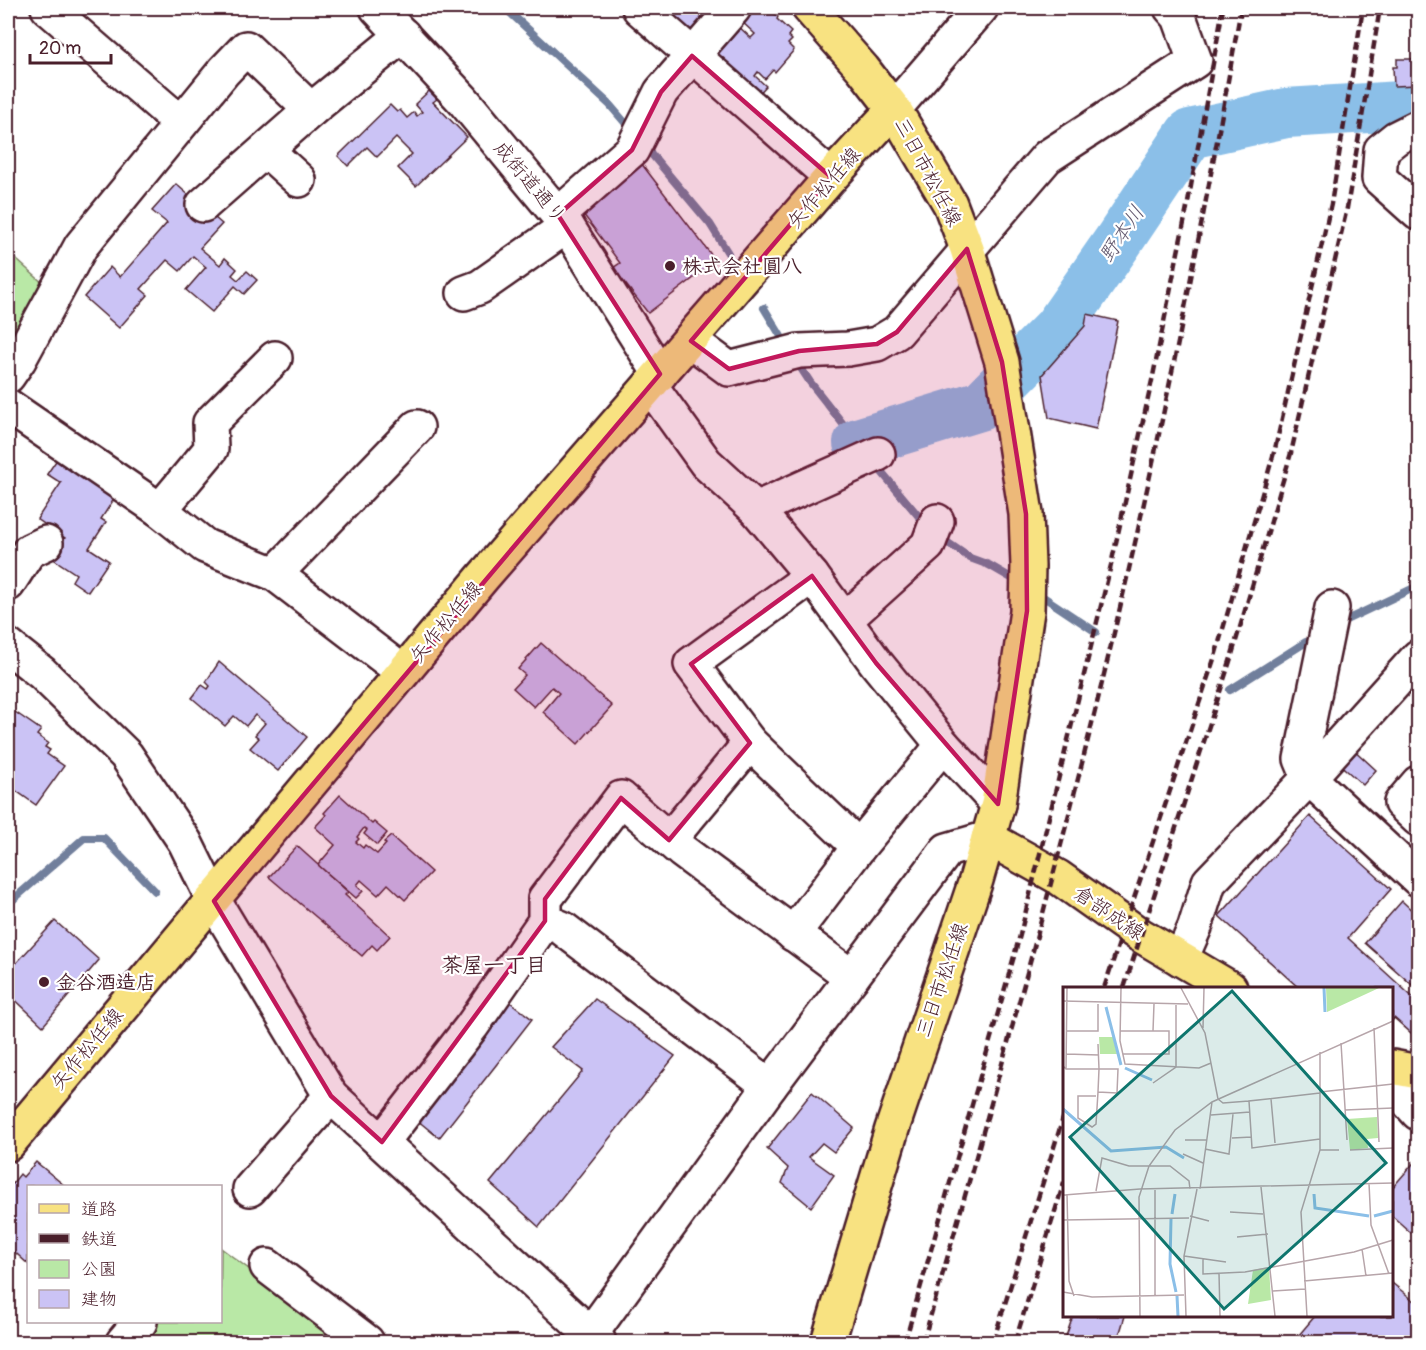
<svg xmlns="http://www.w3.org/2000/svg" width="1426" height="1350" font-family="Pangolin,'Klee One',sans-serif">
<rect width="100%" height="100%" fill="#fff"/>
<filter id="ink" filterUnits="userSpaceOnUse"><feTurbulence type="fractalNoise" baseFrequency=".0167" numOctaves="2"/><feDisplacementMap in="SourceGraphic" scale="12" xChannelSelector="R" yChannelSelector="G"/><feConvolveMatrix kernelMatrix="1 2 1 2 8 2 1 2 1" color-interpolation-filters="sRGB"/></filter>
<g filter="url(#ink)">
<!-- green -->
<g fill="#b9e8a6" stroke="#828468" stroke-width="1.5">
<polygon points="8,252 55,294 8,376"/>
<polygon points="221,1248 346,1342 163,1342 142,1328 147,1322 220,1322"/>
</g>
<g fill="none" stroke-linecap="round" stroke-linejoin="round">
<!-- stream -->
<g stroke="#717f9c" stroke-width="8">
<polyline points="505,8 609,104 633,132"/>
<polyline points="643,144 710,224 728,253"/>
<polyline points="764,308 788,348"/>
<polyline points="795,359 810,382 865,452"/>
<polyline points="875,464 926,525"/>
<polyline points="938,536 970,558 989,565 1020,583"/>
<polyline points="1036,592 1096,632"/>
<polyline points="1344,621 1418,586"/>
<polyline points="1230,690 1306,642"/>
<polyline points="8,904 84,838 104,838 155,891"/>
</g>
<!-- river -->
<polyline stroke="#8bbfe8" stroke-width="50" points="858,443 982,405 1058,328 1117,243 1190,134 1286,113 1418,105"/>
</g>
<!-- building -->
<g fill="#cbc3f5" stroke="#4a1f2b" stroke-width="1.5">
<polygon points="658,8 714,8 692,37"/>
<polygon points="751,8 767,8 778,17 777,19 791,32 788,36 792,40 788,44 794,50 775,72 773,70 765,79 758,72 755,76 766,86 755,98 711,52 736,24 751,38 755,34 740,20"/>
<polygon points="1397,59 1418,59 1418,85 1394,86 1393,67 1397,67"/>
<polygon points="429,91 437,99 433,102 467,137 416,186 398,168 412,154 396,138 377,157 367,147 348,166 338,156 390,105 397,112 400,110 407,118 414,112 417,116 422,112 415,104"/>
<polygon points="641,163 716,261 648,313 613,268 620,263 580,210"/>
<polygon points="176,184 222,224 200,248 220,265 225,258 237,269 232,275 238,280 247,271 257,280 244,294 235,286 212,312 186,290 206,267 193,256 180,271 167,260 141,289 148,295 119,328 84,297 110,267 120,277 167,223 152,211"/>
<polygon points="1087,314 1118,321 1096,429 1049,418 1042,375 1085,326"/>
<polygon points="60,455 118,493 101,519 106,522 89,548 109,561 88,592 72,581 76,574 52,558 65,538 37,519 61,483 47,474"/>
<polygon points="541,643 612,706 578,744 543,712 559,693 552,687 534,707 513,688 525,675 518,669"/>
<polygon points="219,662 307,737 278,771 250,748 259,738 255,735 265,723 255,715 246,726 234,716 225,726 192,698 202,685 208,689 210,686 206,682"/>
<polygon points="15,712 41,730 37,735 48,743 45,747 50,750 47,754 64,766 36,805 8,785 8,723"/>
<polygon points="1351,747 1376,770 1363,785 1337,762"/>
<polygon points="340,795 372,824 374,822 387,833 377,845 364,834 367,830 364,828 357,837 359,839 356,842 363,848 365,845 377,854 386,844 384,842 391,836 431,872 405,900 388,884 378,895 361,880 357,885 363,891 356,898 318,865 335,845 315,827 326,815 324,813"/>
<polygon points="1310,816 1391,889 1348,938 1418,1002 1418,1039 1394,1018 1392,1021 1392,988 1299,988 1219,916"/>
<polygon points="297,846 348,892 345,895 390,936 377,950 372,945 362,956 269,877"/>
<polygon points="1402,901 1418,916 1418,990 1365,943"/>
<polygon points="55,921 99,960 43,1026 8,993 8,972"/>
<polygon points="595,999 675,1056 539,1227 490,1183 583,1071 551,1047"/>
<polygon points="510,1002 532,1019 439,1138 417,1120"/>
<polygon points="812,1092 854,1128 834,1152 822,1143 809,1157 834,1175 811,1207 782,1183 788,1168 767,1149"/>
<polygon points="1418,1158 1418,1239 1392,1216 1392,1188"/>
<polygon points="36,1162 65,1186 28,1186 28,1264 8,1246 8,1189 20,1174 23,1177"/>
<polygon points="1392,1283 1418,1304 1418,1329 1407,1342 1293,1342 1315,1316 1392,1316"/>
<polygon points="1073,1316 1125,1316 1117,1342 1064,1342"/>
</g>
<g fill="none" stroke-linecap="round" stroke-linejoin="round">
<defs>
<g id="minor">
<polyline points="48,8 181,123"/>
<polyline points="377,8 463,100 567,226 660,374"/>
<polyline points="639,8 831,177"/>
<polyline points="894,109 981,8"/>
<polyline points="1418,127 1396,138 1381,150 1379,178 1418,213"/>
<polyline points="266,150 299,180"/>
<polyline points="203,205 311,110 403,35"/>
<polyline points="558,215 632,150 661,92 734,8"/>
<polyline points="464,293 480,287 567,226"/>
<polyline points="691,341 729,369 799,351 848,349 877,344 897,332 1047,157 1195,61 1179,17 1171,8"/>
<polyline points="8,376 19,360 81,246 224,71 246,48 311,110"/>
<polyline points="650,385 706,463 756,509 812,576 876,663 943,745 998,804"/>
<polyline points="8,406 160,510 205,546 275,574 403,672"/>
<polyline points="756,509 878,454"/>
<polyline points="160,510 211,449 210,423 275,358"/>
<polyline points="275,574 417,427"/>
<polyline points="812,576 691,664 750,743 859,847"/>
<polyline points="8,584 29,551 46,543"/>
<polyline points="1332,608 1301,759 1309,778 1418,879"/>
<polyline points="845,620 928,545 937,521"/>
<polyline points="8,646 42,673 126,755 185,842 214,901 331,1096 599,1342"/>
<polyline points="1418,783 1401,803 1418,819"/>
<polyline points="669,840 750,743"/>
<polyline points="545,921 562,928 770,1086"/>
<polyline points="793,934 859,847 943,745"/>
<polyline points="1181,959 1195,927 1209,882 1309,778 1418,657"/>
<polyline points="852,977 947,850 988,838"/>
<polyline points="1392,1084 1418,1113"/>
<polyline points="382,1142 472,1026 545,921 545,899 621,798 682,851 852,977 770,1086 590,1335"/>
<polyline points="250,1189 331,1096"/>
<polyline points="267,1266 367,1342"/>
<polyline points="123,1342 140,1322"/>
</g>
<g id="major">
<polyline points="809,8 863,69 894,109 950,204 967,249 1002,362 1026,514 1028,566 1027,611 998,804 976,880 892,1129 828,1342"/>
<polyline points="988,838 1058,877 1140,935 1230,988"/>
<polyline points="1392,1067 1418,1072"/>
<polyline points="8,1144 483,577 831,177 894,109"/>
</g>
</defs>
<!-- minor casing -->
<use href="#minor" stroke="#4a1f2b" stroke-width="38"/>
<!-- major casing -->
<use href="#major" stroke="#4a1f2b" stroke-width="38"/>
<!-- minor -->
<use href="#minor" stroke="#fff" stroke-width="33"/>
<!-- major -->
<use href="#major" stroke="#f8e281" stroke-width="33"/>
<!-- rail -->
<g stroke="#4a1f2b" stroke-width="4.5" stroke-dasharray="9 4.5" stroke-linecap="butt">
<polyline points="1104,988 1216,653 1275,449 1331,204 1363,8"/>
<polyline points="1124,988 1231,658 1291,453 1347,208 1380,8"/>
<polyline points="905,1342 1020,935 1111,565 1153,376 1187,208 1223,8"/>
<path d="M 923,1342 C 997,1086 1069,829 1129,569 C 1172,383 1208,195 1241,8"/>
<polyline points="993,1342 1064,1115"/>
<polyline points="1015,1342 1064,1182"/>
</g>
</g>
</g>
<!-- marked area -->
<path fill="#c2185b" fill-opacity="0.2" stroke="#c2185b" stroke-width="4.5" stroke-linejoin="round" d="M 692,56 L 831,177 L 691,341 L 729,369 L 799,351 L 877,344 L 897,332 L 967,249 L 1002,362 L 1026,514 L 1027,611 L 998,804 L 876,663 L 812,576 L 691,664 L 750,743 L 669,840 L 621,798 L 545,899 L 545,921 L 382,1142 L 331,1096 L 214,901 L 660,374 L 558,215 L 632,150 L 661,92 Z"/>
<!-- markers -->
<g fill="#4a1f2b" stroke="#fff" stroke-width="2">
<circle cx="670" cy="266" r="6"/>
<circle cx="44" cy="982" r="6"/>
</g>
<g text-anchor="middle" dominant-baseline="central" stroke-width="4.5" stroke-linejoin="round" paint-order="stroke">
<!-- street labels -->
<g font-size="20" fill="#4a1f2b" stroke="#fff">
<text transform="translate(928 172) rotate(62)">三日市松任線</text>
<text transform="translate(530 182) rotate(50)">成街道通り</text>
<text transform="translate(824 188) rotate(-49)">矢作松任線</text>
<text transform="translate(446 622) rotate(-50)">矢作松任線</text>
<text transform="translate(1109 913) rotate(34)">倉部成線</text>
<text transform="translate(942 980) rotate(-71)">三日市松任線</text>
<text transform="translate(87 1049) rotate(-50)">矢作松任線</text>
</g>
<!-- poi labels -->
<g font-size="20" font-weight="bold" fill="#4a1f2b" stroke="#fff" text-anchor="start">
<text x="682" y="266">株式会社圓八</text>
<text x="56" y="982">金谷酒造店</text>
</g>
<!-- water labels -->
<g font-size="21" font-style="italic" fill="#61576d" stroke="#fff">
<text transform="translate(1122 234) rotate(-56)">野本川</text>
</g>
<!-- neighbourhood labels -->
<g font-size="21" font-weight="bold" fill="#4a1f2b" stroke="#fff">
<text x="494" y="965">茶屋一丁目</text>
</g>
</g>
<!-- overview -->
<g transform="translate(1063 987)">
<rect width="330" height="330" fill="#fff"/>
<path d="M 263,1 L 316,1 L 264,25 ZM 36,50 L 50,50 L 54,67 L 37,67 ZM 314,130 L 315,151 L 304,152 L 305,161 L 287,163 L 284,132 ZM 206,280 L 208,313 L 185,317 L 190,283 Z" fill="#b9e8a6"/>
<path fill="none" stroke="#8bbfe8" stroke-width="3" d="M 261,1 L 262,25M 43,20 L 58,78M 62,81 L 89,93M 0,122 L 48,164 L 103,160 L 121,171M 251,207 L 252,221 L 306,229M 109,227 L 112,207M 311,229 L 330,224M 108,232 L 107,277 L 113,305M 114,309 L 115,329"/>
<path fill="none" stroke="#b7a5aa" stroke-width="1.5" d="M 58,1 L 57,54 L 62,77 L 136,81 L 148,76M 118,1 L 142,46 L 155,112M 0,14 L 125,17M 140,41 L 141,1M 311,41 L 316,155M 4,44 L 35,44 L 35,17M 57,44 L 106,44 L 106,67 L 60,67M 90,44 L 91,17M 278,56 L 284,153M 3,67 L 36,68M 0,79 L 3,82 L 55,82 L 54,106 L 35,105 L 36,82 L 35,57M 3,82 L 4,1M 90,96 L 113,80 L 113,18M 257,105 L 330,97M 33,109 L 15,109 L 15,131 L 29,140 L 33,137 L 35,105M 155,112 L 160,116 L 186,114M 208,112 L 212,156M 282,123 L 330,121M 148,128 L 187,125M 169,151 L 189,150M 257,152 L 189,161 L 186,114 L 257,106M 122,153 L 144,153M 142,162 L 166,167 L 170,127M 257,163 L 276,163M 287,163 L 330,161M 120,167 L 140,176M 306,196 L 308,238 L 326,287M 198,200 L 212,329M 77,202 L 330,196M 137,202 L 149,115M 92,203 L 92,309M 33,204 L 39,171 L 66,179 L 107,179 L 126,194 L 127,202M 4,207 L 6,294 L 11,309M 1,208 L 77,202M 167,225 L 200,227M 127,229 L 146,234M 0,233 L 126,231M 174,250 L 205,247M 299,262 L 303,289M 121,269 L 163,275M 140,272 L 140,287 L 182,285 L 291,265 L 330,253M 156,286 L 157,329M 241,294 L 330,286M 210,304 L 242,302M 0,305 L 29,310 L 121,308M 77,329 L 76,210 L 86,179 L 112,143 L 149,115 L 330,34M 123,329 L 121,269 L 134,202M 244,329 L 238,225 L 257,163 L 257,65"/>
<path fill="#0f766e" fill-opacity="0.15" stroke="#0f766e" stroke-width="3" d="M 169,4 L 323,176 L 161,322 L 7,150 Z"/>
<rect width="330" height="330" fill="none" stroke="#4a1f2b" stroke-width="3"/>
</g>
<!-- margin -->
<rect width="1426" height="1350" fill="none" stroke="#fff" stroke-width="30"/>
<rect x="15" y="15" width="1396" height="1320" fill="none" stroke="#4a1f2b" stroke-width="2" filter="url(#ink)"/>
<!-- legend -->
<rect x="27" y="1185" width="195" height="138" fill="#ffffff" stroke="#b7a5aa" stroke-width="1.5"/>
<rect x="39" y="1204" width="30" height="9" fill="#f8e281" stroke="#b7a5aa" stroke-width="1.5"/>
<text x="81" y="1215" font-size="18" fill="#4a1f2b">道路</text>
<rect x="39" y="1234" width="30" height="9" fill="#4a1f2b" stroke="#b7a5aa" stroke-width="1.5"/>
<text x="81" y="1245" font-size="18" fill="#4a1f2b">鉄道</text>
<rect x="39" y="1260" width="30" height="18" fill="#b9e8a6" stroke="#b7a5aa" stroke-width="1.5"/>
<text x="81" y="1275" font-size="18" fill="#4a1f2b">公園</text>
<rect x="39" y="1290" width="30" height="18" fill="#cbc3f5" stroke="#b7a5aa" stroke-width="1.5"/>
<text x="81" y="1305" font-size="18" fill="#4a1f2b">建物</text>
<!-- scale -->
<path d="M30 54v9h81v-9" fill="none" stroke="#4a1f2b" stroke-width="3"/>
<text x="39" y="54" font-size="18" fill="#4a1f2b" stroke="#ffffff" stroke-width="4.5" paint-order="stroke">20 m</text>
</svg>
